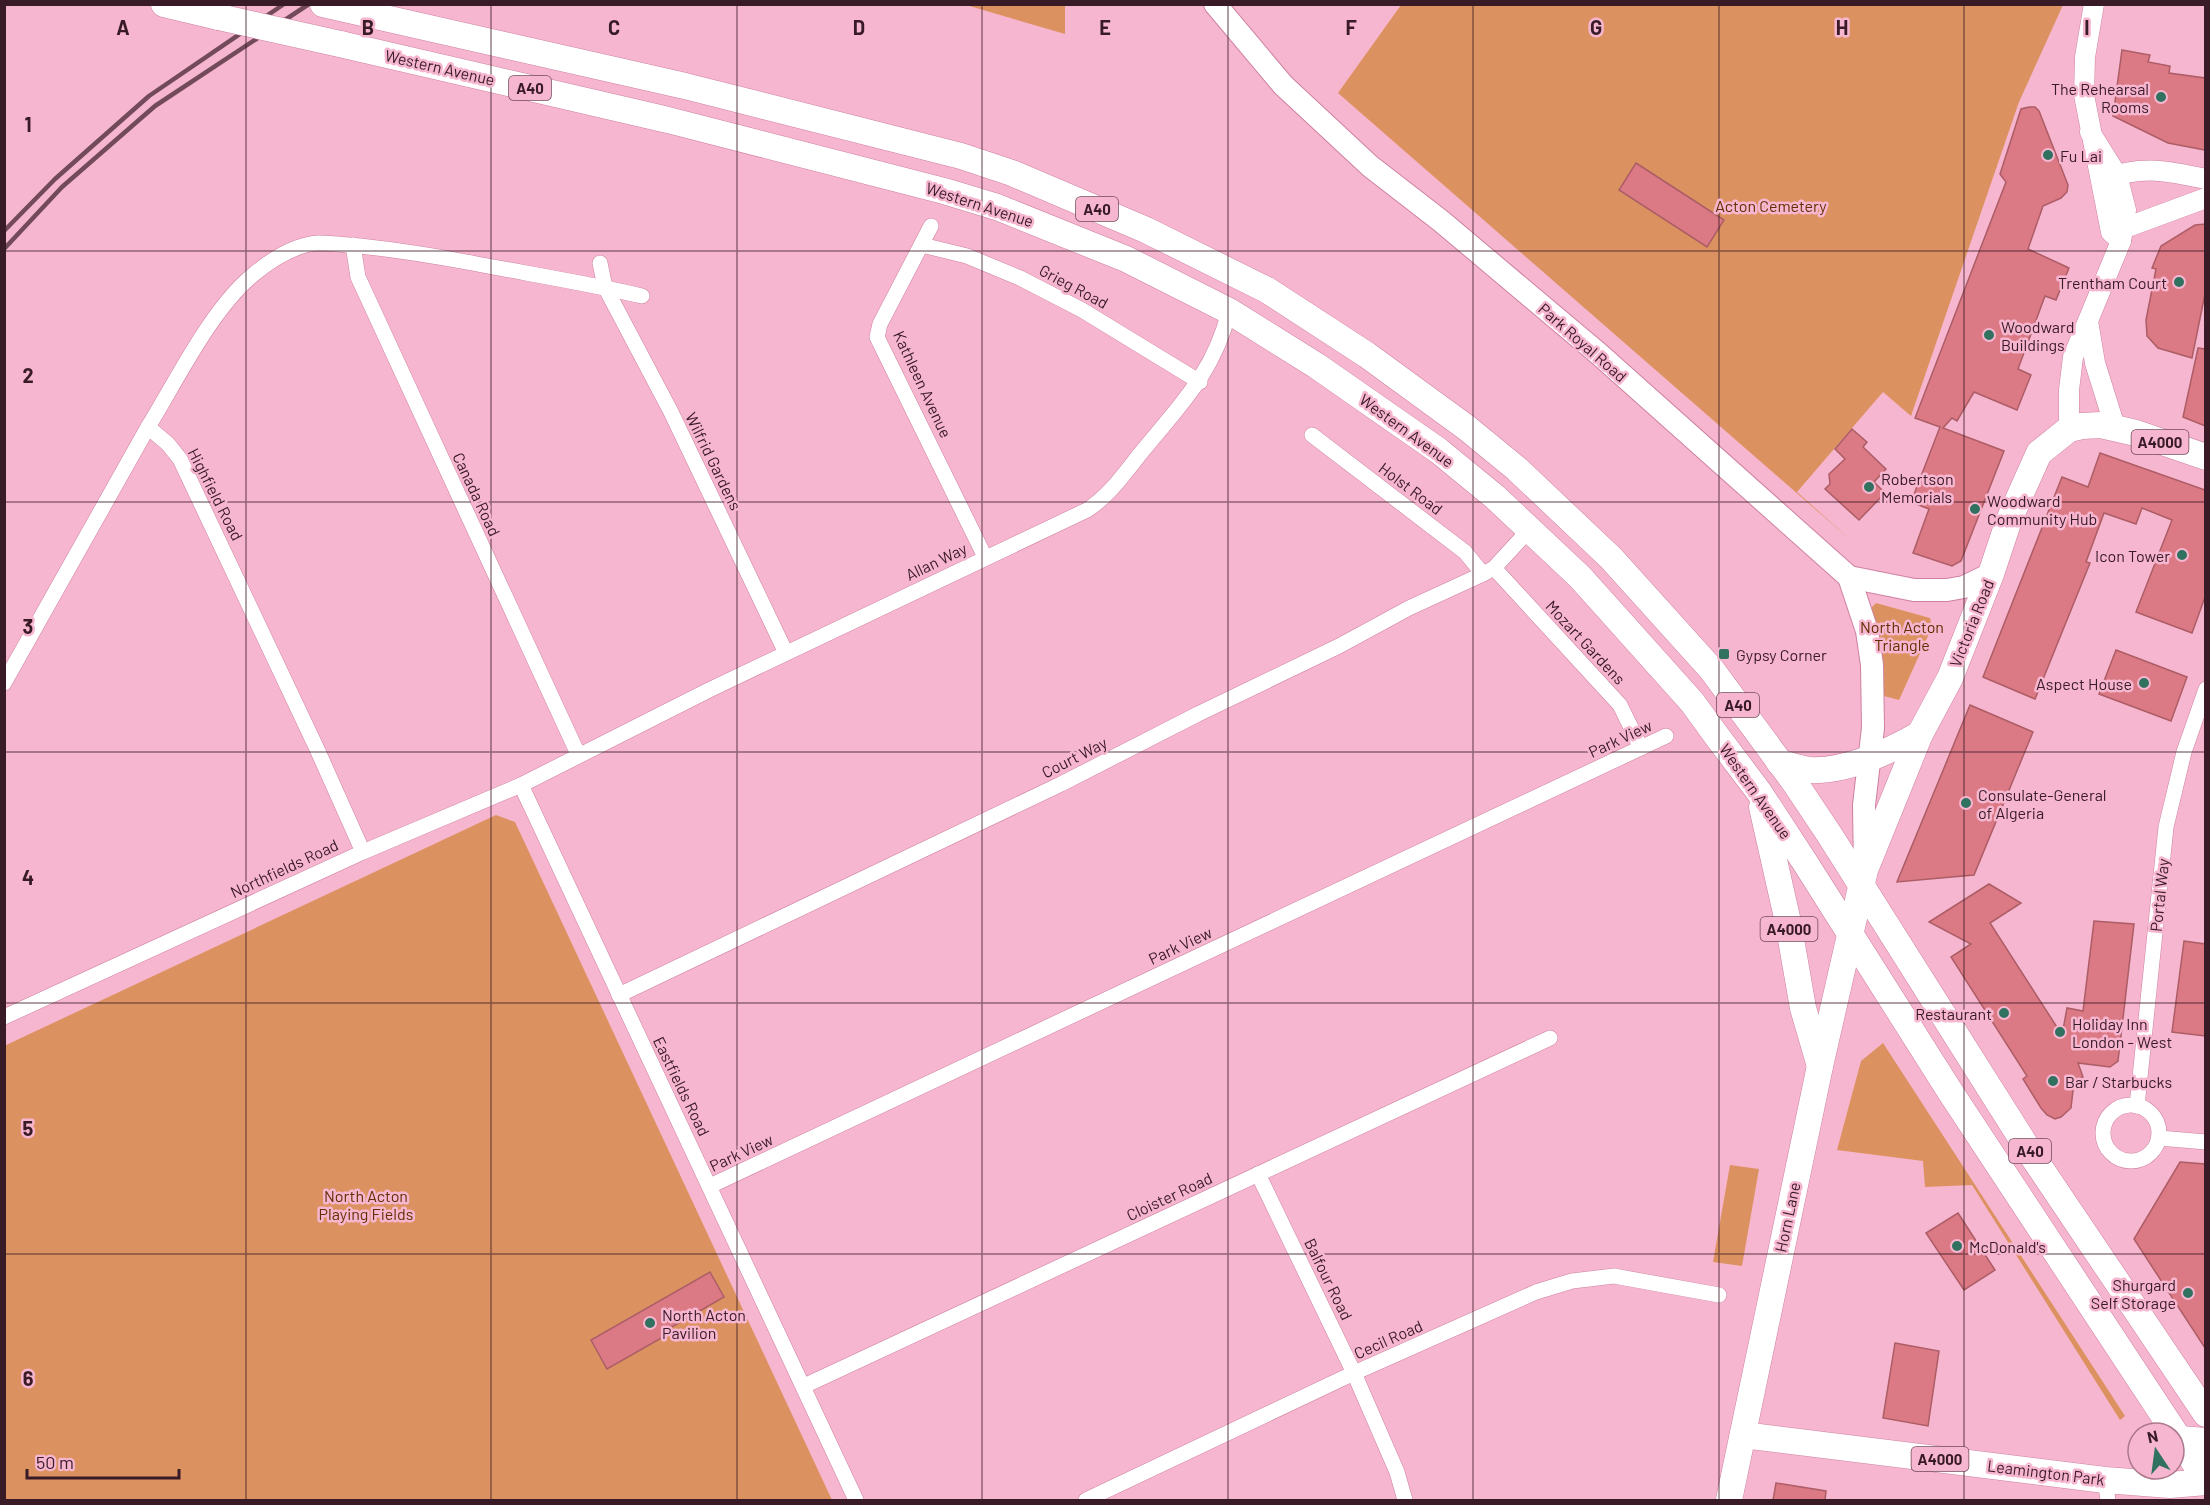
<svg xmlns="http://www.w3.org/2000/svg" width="2210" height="1505" font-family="Barlow,sans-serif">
<rect width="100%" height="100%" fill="#f7b6cf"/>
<!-- green -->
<g fill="#dc9260">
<polygon points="966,5 1065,5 1065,34"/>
<polygon points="1401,5 2063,5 2019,102 1911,416 1883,392 1797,492 1854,543 1338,93"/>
<polygon points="1876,603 1930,618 1932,627 1899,700 1884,696 1882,653 1869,610"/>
<polygon points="496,815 515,822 832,1500 5,1500 4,1046"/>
<polygon points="1883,1043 2125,1416 2120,1420 1972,1185 1925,1187 1923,1161 1837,1150 1861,1061"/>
<polygon points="1730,1165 1759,1169 1742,1266 1713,1262"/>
</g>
<!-- building -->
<g fill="#db7984" stroke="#ac5d66" stroke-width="1.5">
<polygon points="2122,50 2150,55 2148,62 2170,66 2169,73 2205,78 2205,150 2168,143 2113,116"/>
<polygon points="2029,107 2035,107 2039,111 2068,185 2067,192 2061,198 2043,206 2028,249 2069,268 2056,300 2045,296 2018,369 2031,375 2017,410 1974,392 1957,421 1952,418 1943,428 2004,451 1961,561 1952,566 1913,553 1929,509 1911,502 1940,427 1915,418 2006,182 2000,174 2021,109"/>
<polygon points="1636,163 1724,220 1707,247 1619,190"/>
<polygon points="2205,224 2205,294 2192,358 2158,348 2147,336 2146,320 2156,269 2152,268 2161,246 2195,225"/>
<polygon points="2198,348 2205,349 2205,426 2183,417"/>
<polygon points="1852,429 1867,442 1863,447 1886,469 1874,482 1885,493 1859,520 1825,489 1830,484 1829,474 1845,459 1835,449"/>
<polygon points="2100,453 2205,490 2205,597 2192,633 2136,612 2172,520 2142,508 2136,524 2104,513 2086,562 2090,563 2035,699 1983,677 2062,477 2088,487"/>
<polygon points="2116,650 2187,677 2171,721 2099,694"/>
<polygon points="1970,705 2033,732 1974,875 1897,882"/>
<polygon points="1989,884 2021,903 1990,923 2062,1035 2067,1008 2083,1011 2094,921 2134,924 2118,1061 2110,1067 2078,1063 2083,1077 2074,1082 2071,1108 2061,1117 2055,1119 2047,1115 2041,1108 2023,1079 2027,1076 1951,957 1971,944 1929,922"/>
<polygon points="2184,941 2205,944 2205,1036 2172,1032"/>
<polygon points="2180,1162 2205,1164 2205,1348 2134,1239"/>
<polygon points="1958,1213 1995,1270 1964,1290 1926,1233"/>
<polygon points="710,1272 724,1297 670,1328 672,1332 607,1369 591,1340"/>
<polygon points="1895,1343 1939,1351 1928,1426 1883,1418"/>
<polygon points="1776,1483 1826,1491 1825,1500 1773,1500"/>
</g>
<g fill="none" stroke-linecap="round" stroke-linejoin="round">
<defs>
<g id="minor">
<polyline points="931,226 880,324 877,337 985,557"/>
<polyline points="353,245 358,277 578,754"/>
<polyline points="922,245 967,256 1020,278 1082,310 1200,382"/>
<polyline points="600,263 605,287 671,412 786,653"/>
<path d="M 148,427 C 177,380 211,309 254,274 C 271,260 296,244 319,243 C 332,243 346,245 360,246 C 397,250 435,256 472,263 C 529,274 586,283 642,296"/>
<polyline points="1312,435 1465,552 1483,574"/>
<polyline points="1494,568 1620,705 1641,748"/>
<polyline points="4,683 148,427 168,444 180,459 317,749 363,852"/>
<polyline points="521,785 856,1500"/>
<polyline points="619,995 1061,784 1198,714 1339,646 1409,608 1483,574 1494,568 1529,530"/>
<path d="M 4,1017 L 363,852 L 521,785 L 709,690 L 1087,510 C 1109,496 1124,474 1140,454 C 1179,406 1214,373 1229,311"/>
<circle cx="2131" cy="1133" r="28"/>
<polyline points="2137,1106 2166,827 2184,752 2206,689"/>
<polyline points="2159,1138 2206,1142"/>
<polyline points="1258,1174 1354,1373 1397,1472 1405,1500"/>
<polyline points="710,1186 1666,736"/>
<polyline points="804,1386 1550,1038"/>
<polyline points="2105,1480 2108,1500"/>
<polyline points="1086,1500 1354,1373 1536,1292 1572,1281 1614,1276 1719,1295"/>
</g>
<g id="tertiary">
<polyline points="2094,4 2085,57 2084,95 2111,232 2121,241"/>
<path d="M 2105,179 C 2142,165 2169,171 2206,179"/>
<polyline points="2122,229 2206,198"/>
<polyline points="2088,321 2095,363 2115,427"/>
<polyline points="2069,429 2069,390 2073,357 2121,241 2126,210 2117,175 2090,132"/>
</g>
<g id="secondary">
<polyline points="1215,4 1283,85 1370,166 1441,221 1599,354 1849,577 1914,590 1947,590 1964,587 1991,574"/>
<polyline points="1849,577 1867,631 1872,665 1873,728 1864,805 1865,870"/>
</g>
<g id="primary">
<path d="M 1779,762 C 1789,765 1800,769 1810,770 C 1846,772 1890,751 1920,734"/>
<polyline points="1743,1435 2105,1480 2170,1485 2206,1482"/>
<polyline points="2180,1439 2206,1441"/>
<polyline points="1729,1500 1820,1066 1865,870 1920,734 1950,678 1991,574 2009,520 2039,453 2069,429 2082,426 2101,425 2136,433 2206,457"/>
</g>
<g id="trunk">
<polyline points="164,4 219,17"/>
<polyline points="323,4 685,86 961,156 1012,173 1146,230 1267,290 1367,355 1467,428 1517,469 1611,558 1712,670 1795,783 1829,834 2035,1160 2206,1414"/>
<polyline points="340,44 668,120 944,191 997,207 1126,259 1229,311 1317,366 1439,451 1495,497 1580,577 1692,702 1716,735 1759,792 1806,864 1951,1093 2206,1480"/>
<polyline points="1762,807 1788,922 1803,1008 1820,1066"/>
</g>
</defs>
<!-- minor casing -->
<use href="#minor" stroke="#ce81a1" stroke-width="16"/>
<!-- tertiary casing -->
<use href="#tertiary" stroke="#ce81a1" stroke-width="21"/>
<!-- secondary casing -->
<use href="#secondary" stroke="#ce81a1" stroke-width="24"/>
<!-- primary casing -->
<use href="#primary" stroke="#ce81a1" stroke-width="27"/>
<!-- trunk casing -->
<use href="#trunk" stroke="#ce81a1" stroke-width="27"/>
<!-- minor -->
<use href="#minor" stroke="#fff" stroke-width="15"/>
<!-- tertiary -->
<use href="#tertiary" stroke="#fff" stroke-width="20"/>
<!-- secondary -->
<use href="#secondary" stroke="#fff" stroke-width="22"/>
<!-- primary -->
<use href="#primary" stroke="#fff" stroke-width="26"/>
<!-- trunk -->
<use href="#trunk" stroke="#fff" stroke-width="26"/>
<!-- rail -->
<g stroke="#734a5a" stroke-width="4.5">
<polyline points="4,231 55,179 149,96 284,4"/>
<polyline points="4,249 62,187 155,106 309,4"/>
</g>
<defs>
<polyline id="trunk-bridge" points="219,17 340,44"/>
</defs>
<!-- trunk-bridge casing -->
<use href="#trunk-bridge" stroke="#ce81a1" stroke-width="27" stroke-linecap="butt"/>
<!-- trunk-bridge -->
<use href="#trunk-bridge" stroke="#fff" stroke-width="26"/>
</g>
<!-- grid -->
<path fill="none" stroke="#391a27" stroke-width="1.5" stroke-opacity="0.55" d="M 246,4 L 246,1500M 491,4 L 491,1500M 737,4 L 737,1500M 982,4 L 982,1500M 1228,4 L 1228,1500M 1473,4 L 1473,1500M 1719,4 L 1719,1500M 1964,4 L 1964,1500M 4,251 L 2206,251M 4,502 L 2206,502M 4,752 L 2206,752M 4,1003 L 2206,1003M 4,1254 L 2206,1254"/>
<!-- markers -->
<g fill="#307160" stroke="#f7b6cf" stroke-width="2">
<circle cx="2161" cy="97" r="6"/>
<circle cx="2048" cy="155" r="6"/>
<circle cx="2179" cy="282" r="6"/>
<circle cx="1989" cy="335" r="6"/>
<circle cx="1869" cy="487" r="6"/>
<circle cx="1975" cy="509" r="6"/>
<circle cx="2182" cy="555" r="6"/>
<rect x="1718" y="648" width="12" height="12" rx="3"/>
<circle cx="2144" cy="683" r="6"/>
<circle cx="1966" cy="803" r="6"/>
<circle cx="2004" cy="1013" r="6"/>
<circle cx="2060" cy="1032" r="6"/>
<circle cx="2053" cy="1081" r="6"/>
<circle cx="1957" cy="1246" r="6"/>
<circle cx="2188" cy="1293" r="6"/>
<circle cx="650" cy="1323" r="6"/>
</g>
<g text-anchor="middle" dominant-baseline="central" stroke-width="5" stroke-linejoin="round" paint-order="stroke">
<!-- shield labels -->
<g fill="#f7b6cf" stroke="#724959" stroke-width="1.5">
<rect x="509" y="76" width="42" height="24" rx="4.5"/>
<rect x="1076" y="197" width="42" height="24" rx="4.5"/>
<rect x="2131.5" y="430" width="57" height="24" rx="4.5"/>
<rect x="1717" y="693" width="42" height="24" rx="4.5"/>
<rect x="1760.5" y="917" width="57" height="24" rx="4.5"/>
<rect x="2009" y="1139" width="42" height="24" rx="4.5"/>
<rect x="1911.5" y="1447" width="57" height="24" rx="4.5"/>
</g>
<g font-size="15" font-weight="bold" fill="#391a27">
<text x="530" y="88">A40</text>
<text x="1097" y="209">A40</text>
<text x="2160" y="442">A4000</text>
<text x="1738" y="705">A40</text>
<text x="1789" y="929">A4000</text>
<text x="2030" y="1151">A40</text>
<text x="1940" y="1459">A4000</text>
</g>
<!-- street labels -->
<g font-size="16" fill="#391a27" stroke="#f7b6cf">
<text transform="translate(440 67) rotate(13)">Western Avenue</text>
<text transform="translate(980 204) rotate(18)">Western Avenue</text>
<text transform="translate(1074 286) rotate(28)">Grieg Road</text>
<text transform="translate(1583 342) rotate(41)">Park Royal Road</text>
<text transform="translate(923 384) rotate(65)">Kathleen Avenue</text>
<text transform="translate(1407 430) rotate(36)">Western Avenue</text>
<text transform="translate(714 461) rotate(64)">Wilfrid Gardens</text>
<text transform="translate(1411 488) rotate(37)">Holst Road</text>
<text transform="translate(216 494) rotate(63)">Highfield Road</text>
<text transform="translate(477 494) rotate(65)">Canada Road</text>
<text transform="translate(936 561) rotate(-26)">Allan Way</text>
<text transform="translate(1971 623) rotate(-68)">Victoria Road</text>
<text transform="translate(1586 642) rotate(47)">Mozart Gardens</text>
<text transform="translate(1620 738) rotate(-25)">Park View</text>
<text transform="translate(1074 757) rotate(-27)">Court Way</text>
<text transform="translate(1756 791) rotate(55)">Western Avenue</text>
<text transform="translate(284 868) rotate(-25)">Northfields Road</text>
<text transform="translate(2159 895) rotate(-84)">Portal Way</text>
<text transform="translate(1180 945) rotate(-25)">Park View</text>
<text transform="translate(682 1086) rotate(64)">Eastfields Road</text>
<text transform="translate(741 1152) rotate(-25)">Park View</text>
<text transform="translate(1169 1196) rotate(-25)">Cloister Road</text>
<text transform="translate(1787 1217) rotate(-78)">Horn Lane</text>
<text transform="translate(1329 1279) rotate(64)">Balfour Road</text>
<text transform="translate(1388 1339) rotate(-24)">Cecil Road</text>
<text transform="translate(2046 1472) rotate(7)">Leamington Park</text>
</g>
<!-- poi labels -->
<g font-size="16" fill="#391a27" stroke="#f7b6cf" text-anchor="start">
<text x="2149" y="88" text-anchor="end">The Rehearsal<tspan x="2149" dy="18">Rooms</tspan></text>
<text x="2060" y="155">Fu Lai</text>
<text x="2167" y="282" text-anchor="end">Trentham Court</text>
<text x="2001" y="326">Woodward<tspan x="2001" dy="18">Buildings</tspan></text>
<text x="1881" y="478">Robertson<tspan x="1881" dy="18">Memorials</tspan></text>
<text x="1987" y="500">Woodward<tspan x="1987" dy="18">Community Hub</tspan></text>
<text x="2170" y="555" text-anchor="end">Icon Tower</text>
<text x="1736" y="654">Gypsy Corner</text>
<text x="2132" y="683" text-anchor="end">Aspect House</text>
<text x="1978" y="794">Consulate-General<tspan x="1978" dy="18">of Algeria</tspan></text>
<text x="1992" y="1013" text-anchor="end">Restaurant</text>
<text x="2072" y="1023">Holiday Inn<tspan x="2072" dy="18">London - West</tspan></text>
<text x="2065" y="1081">Bar / Starbucks</text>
<text x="1969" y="1246">McDonald's</text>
<text x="2176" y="1284" text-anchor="end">Shurgard<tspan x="2176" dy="18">Self Storage</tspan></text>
<text x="662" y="1314">North Acton<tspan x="662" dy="18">Pavilion</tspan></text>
</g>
<!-- park labels -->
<g font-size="16" fill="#632f02" stroke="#f7b6cf">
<text x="1771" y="205">Acton Cemetery</text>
<text x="1902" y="626">North Acton<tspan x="1902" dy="18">Triangle</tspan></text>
<text x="366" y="1195">North Acton<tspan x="366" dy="18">Playing Fields</tspan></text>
</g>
</g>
<g font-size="20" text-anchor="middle" font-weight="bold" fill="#391a27" stroke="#f7b6cf" stroke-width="5" stroke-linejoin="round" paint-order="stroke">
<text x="123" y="35">A</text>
<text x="368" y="35">B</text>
<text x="614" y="35">C</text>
<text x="859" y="35">D</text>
<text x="1105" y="35">E</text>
<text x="1351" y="35">F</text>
<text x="1596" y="35">G</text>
<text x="1842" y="35">H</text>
<text x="2087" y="35">I</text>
<text x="28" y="132">1</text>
<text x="28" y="383">2</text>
<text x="28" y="634">3</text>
<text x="28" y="885">4</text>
<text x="28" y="1136">5</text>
<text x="28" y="1386">6</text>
</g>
<!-- border -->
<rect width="2210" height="1505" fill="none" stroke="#391a27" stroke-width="12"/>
<!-- north arrow -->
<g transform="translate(2156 1451) rotate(347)"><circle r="28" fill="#f7b6cf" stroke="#ab788c" stroke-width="1.5"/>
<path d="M0-4.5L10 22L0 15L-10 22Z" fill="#307160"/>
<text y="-9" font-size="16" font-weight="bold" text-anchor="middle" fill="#391a27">N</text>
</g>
<!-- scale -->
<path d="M27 1469v9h152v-9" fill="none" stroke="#391a27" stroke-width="3"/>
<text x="36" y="1469" font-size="18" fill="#391a27" stroke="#f7b6cf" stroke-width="4.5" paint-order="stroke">50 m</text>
</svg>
